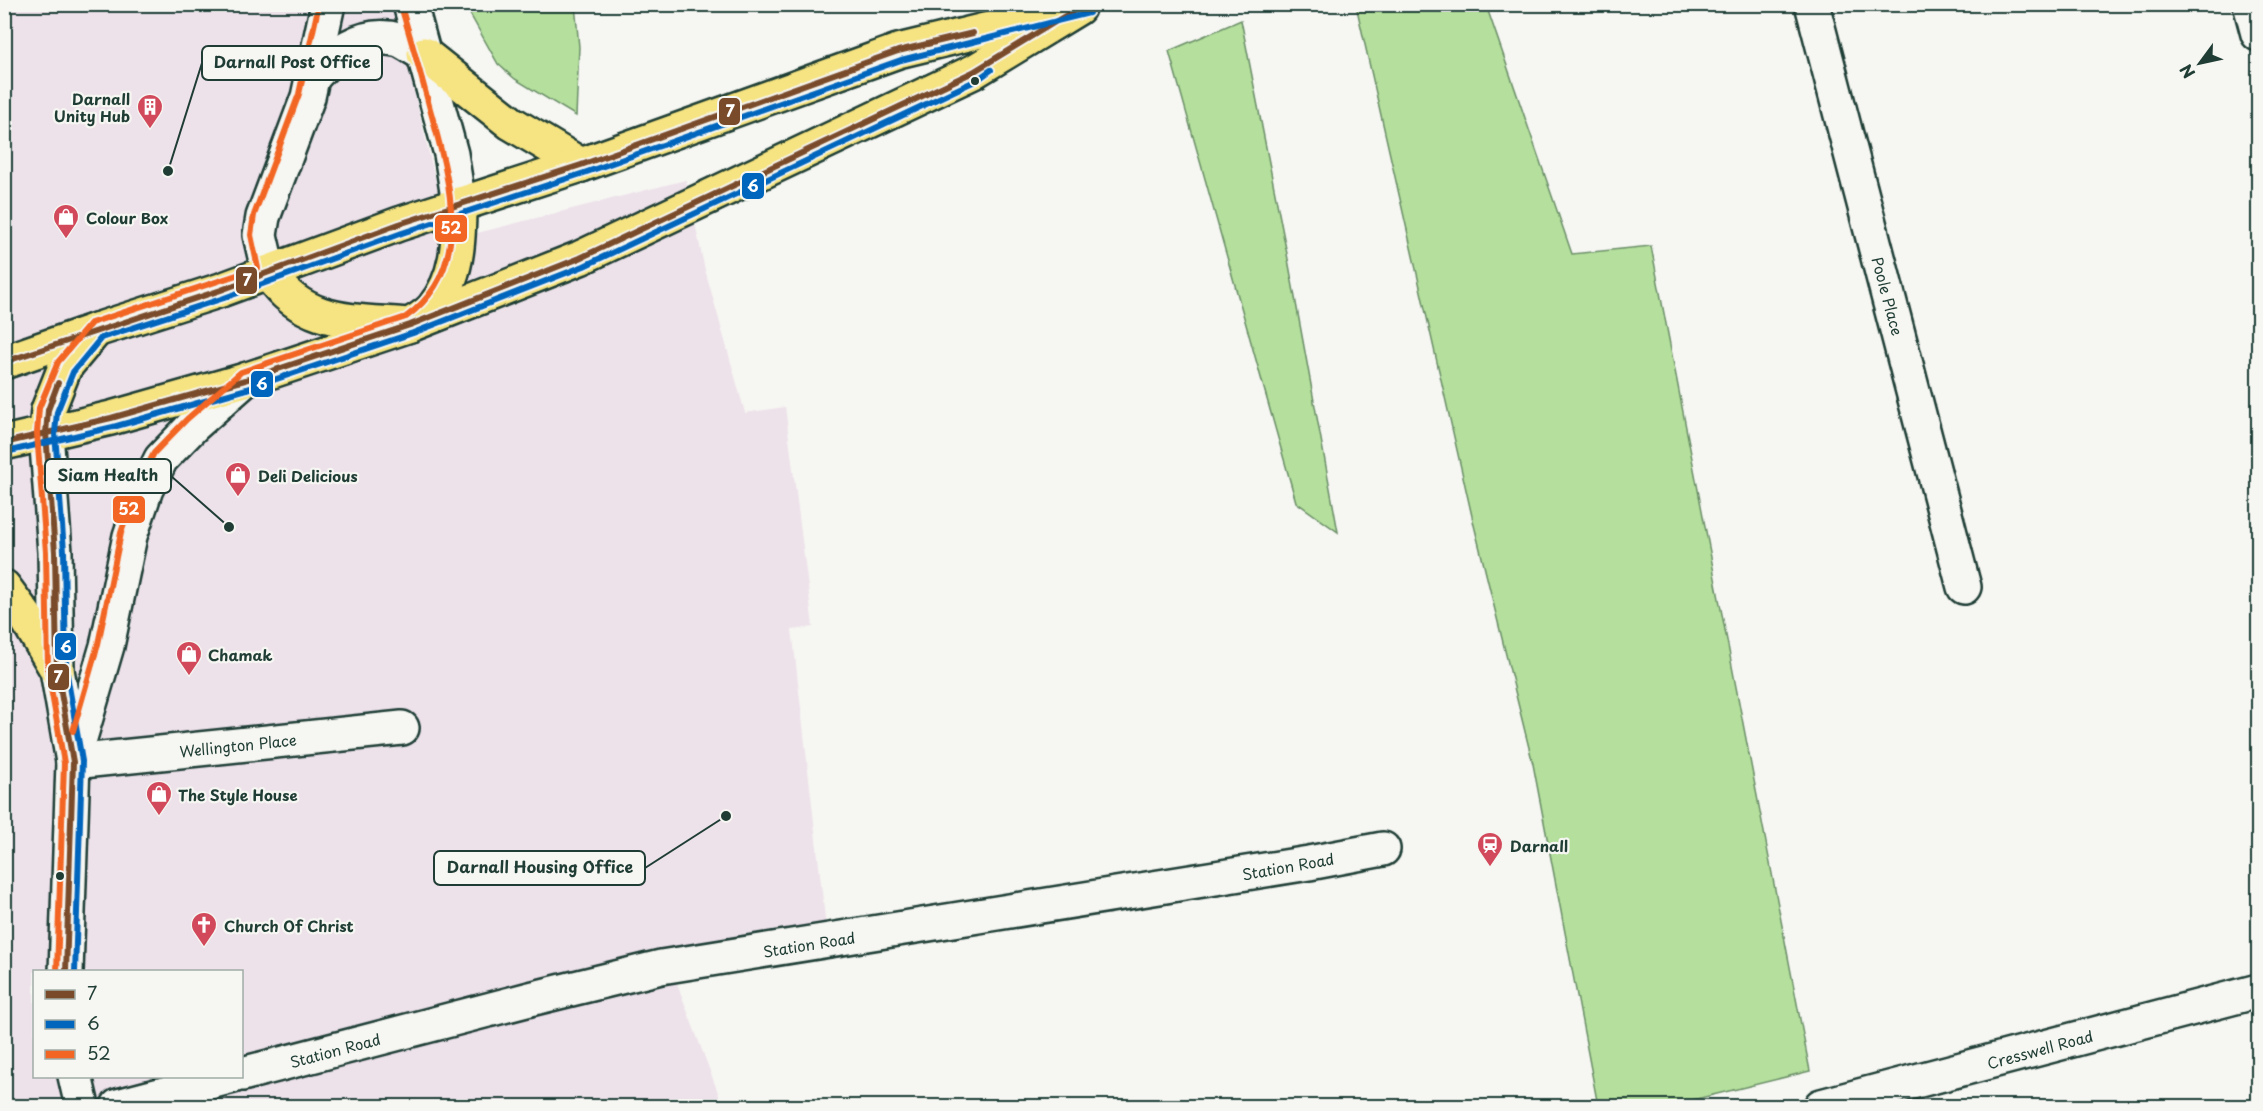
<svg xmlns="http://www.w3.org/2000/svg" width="2263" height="1111" font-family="'Playpen Sans',sans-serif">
<rect width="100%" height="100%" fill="#f6f6f2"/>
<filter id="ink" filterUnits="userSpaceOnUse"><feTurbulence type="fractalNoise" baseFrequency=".0167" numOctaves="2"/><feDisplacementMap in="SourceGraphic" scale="12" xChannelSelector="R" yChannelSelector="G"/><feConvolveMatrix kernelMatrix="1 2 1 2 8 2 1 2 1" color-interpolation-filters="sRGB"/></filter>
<g filter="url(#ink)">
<!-- built -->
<path fill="#ede1ea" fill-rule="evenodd" d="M 5,5 L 393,5 L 450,240 L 686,180 L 704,266 L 745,413 L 785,407 L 813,627 L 792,630 L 828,945 L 670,965 L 723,1106 L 5,1106 ZM 34,972 L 242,972 L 242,1076 L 34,1076 Z"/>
<!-- green -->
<g fill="#b4df9c" stroke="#6a8e68" stroke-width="1.5">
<polygon points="465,5 575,5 579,47 576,116 515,79 498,64"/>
<polygon points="1356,5 1486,5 1572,254 1651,246 1810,1071 1668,1106 1598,1106 1533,764 1474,525"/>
<polygon points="1241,20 1287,254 1338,532 1296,502 1169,51"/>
</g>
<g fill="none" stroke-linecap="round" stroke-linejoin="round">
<defs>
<g id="minor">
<polyline points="1812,4 1964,587"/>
<polyline points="2250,4 2258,34"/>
<polyline points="73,762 402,728"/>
<polyline points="242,1074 530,999 661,967 1309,863 1383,849"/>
<polyline points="118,1106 233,1076"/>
<polyline points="1821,1106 2258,991"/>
</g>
<g id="secondary">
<polyline points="410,4 451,154 459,204"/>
<path d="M 313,77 C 335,52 364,30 399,40 C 407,43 416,50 424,54"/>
<polyline points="269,274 260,235 263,217 308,97 328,4"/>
<polyline points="46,433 55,552 57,670 73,762 66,972"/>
<polyline points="75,755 107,646 130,536 146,489 161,459 193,426 245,380"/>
<polyline points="75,1076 82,1106"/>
</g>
<g id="trunk">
<polyline points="424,54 511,123 581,165"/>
<path d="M 269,274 C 305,326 353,320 410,325 C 418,320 427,315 433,308 C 458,278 459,241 459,204"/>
<polyline points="4,362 96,330 221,290 399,224 581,165 898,51 1047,15"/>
<polyline points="46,433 48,410 65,367 96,330"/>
<polyline points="4,443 111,418 245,380 410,325 580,258 973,72 1078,8"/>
<polyline points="4,587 24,614 57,670"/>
</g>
</defs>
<!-- minor casing -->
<use href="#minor" stroke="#1f3d34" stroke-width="38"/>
<!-- secondary casing -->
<use href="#secondary" stroke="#1f3d34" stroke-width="38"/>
<!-- trunk casing -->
<use href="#trunk" stroke="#1f3d34" stroke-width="38"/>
<!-- minor -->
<use href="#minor" stroke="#f6f6f2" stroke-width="33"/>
<!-- secondary -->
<use href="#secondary" stroke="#f6f6f2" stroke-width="33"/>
<!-- trunk -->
<use href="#trunk" stroke="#f6e381" stroke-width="33"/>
<defs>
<g id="bus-1">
<polyline points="4,362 221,290 399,224 581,165 898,51 973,33"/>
<polyline points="58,383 48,410 46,433 55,552 57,670 73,762 66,972"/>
<polyline points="4,443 111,418 245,380 410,325 580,258 973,72 1078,8"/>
</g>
<g id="bus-2">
<polyline points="6,452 113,427 247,389 413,333 584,266 977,80 991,70"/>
<polyline points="75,972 82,761 66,669 64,551 55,433 57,412 73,372 101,338 224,298 402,233 584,173 901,60 1089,13"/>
</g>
<g id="bus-3">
<path d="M 73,731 L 98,644 L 121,533 L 137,486 L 154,453 L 187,419 L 241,372 L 406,317 C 476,267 449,178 430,109 C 421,75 411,40 401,6"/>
<polyline points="57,972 64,763 48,671 46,552 37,433 39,408 58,362 91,323 258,268 251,235 254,215 299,94 319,4"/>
</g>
</defs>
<!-- bus-1 casing -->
<use href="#bus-1" stroke="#f6f6f2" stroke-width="10"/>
<!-- bus-2 casing -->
<use href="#bus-2" stroke="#f6f6f2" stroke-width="10"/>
<!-- bus-3 casing -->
<use href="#bus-3" stroke="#f6f6f2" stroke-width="10"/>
<!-- bus-1 -->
<use href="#bus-1" stroke="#7a4b2a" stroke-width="6"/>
<!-- bus-2 -->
<use href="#bus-2" stroke="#0065bd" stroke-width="6"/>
<!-- bus-3 -->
<use href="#bus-3" stroke="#f26522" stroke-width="6"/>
</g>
</g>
<!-- icons -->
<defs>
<symbol id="building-pin" viewBox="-11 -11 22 30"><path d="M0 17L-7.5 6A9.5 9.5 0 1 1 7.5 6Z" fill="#d1495b" stroke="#f6f6f2"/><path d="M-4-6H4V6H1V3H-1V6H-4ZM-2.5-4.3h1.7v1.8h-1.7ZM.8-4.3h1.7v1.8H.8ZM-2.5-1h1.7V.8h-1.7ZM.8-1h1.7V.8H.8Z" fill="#fff"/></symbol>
<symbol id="shop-pin" viewBox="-11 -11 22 30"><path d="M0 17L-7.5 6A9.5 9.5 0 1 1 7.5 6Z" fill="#d1495b" stroke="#f6f6f2"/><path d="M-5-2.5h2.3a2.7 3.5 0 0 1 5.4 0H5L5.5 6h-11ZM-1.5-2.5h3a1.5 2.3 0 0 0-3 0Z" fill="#fff"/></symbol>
<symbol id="station-pin" viewBox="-11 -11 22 30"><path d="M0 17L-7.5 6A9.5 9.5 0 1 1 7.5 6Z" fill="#d1495b" stroke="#f6f6f2"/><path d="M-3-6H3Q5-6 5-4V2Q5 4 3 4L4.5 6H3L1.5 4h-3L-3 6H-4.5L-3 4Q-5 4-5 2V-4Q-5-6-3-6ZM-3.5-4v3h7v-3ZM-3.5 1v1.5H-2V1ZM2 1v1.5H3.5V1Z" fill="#fff"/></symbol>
<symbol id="church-pin" viewBox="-11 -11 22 30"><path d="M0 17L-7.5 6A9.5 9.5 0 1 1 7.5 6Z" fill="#d1495b" stroke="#f6f6f2"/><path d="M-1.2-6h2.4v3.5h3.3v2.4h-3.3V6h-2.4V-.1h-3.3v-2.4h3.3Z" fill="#fff"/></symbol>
</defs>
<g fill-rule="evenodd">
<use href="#building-pin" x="135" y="92" width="30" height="40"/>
<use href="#shop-pin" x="51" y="202" width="30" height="40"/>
<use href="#shop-pin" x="223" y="460" width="30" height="40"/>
<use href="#shop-pin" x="174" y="639" width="30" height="40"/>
<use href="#shop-pin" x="144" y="779" width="30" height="40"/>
<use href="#station-pin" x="1475" y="830" width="30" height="40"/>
<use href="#church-pin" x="189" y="910" width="30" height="40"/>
</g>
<!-- markers -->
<g fill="#1f3d34" stroke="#f6f6f2" stroke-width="2">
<circle cx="975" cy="81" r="5"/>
<circle cx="60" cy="876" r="5"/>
</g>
<g text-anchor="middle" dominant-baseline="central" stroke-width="4.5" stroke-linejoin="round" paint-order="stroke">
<!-- poi labels -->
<g font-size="15" font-weight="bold" fill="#1f3d34" stroke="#f6f6f2" text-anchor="start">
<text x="130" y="98" text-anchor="end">Darnall<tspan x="130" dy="17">Unity Hub</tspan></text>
<text x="86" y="217">Colour Box</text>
<text x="258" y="475">Deli Delicious</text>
<text x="208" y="654">Chamak</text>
<text x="178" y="794">The Style House</text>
<text x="1510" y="845">Darnall</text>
<text x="224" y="925">Church Of Christ</text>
</g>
<!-- street labels -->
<g font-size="15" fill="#1f3d34" stroke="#f6f6f2">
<text transform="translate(1888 296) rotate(75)">Poole Place</text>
<text transform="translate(238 745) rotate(-6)">Wellington Place</text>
<text transform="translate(1288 866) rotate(-10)">Station Road</text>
<text transform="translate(809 944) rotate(-9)">Station Road</text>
<text transform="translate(2040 1049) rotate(-15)">Cresswell Road</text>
<text transform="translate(335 1050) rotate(-15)">Station Road</text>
</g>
</g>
<!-- callouts -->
<path fill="none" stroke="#1f3d34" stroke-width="2" d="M168 171L202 63M229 527L171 476M726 816L645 868"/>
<g fill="#1f3d34" stroke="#f6f6f2" stroke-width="2">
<circle cx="168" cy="171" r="6"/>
<circle cx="229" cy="527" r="6"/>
<circle cx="726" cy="816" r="6"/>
</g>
<g fill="#f6f6f2" stroke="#1f3d34" stroke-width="2">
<rect x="202" y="46" width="180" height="34" rx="6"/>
<rect x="45" y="459" width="126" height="34" rx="6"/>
<rect x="434" y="851" width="211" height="34" rx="6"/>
</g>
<g font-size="16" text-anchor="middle" font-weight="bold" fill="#1f3d34">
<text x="292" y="68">Darnall Post Office</text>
<text x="108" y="481">Siam Health</text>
<text x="540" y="873">Darnall Housing Office</text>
</g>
<g stroke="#f6f6f2" stroke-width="2">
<rect x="718" y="97" width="23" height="29" rx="6" fill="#7a4b2a"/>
<rect x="741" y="172" width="24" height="28" rx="6" fill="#0065bd"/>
<rect x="434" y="214" width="34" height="29" rx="6" fill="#f26522"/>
<rect x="235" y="266" width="23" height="29" rx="6" fill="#7a4b2a"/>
<rect x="250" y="370" width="24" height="28" rx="6" fill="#0065bd"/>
<rect x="112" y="495" width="34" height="29" rx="6" fill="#f26522"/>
<rect x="54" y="632" width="23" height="29" rx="6" fill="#0065bd"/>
<rect x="47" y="663" width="23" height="28" rx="6" fill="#7a4b2a"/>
</g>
<g font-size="16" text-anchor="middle" font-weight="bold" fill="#fff">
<text x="730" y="117">7</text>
<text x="753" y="192">6</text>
<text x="451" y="234">52</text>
<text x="247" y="286">7</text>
<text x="262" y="390">6</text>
<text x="129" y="515">52</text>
<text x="66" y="653">6</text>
<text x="58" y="683">7</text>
</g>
<!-- margin -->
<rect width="2263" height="1111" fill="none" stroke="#f6f6f2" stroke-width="24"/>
<rect x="12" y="12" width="2239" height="1087" fill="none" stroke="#1f3d34" stroke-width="2" filter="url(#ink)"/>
<!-- legend -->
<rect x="33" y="970" width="210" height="108" fill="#f6f6f2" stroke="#a0aca6" stroke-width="1.5"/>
<rect x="45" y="990" width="30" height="9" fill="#7a4b2a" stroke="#a0aca6" stroke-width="1.5"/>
<text x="87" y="1000" font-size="18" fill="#1f3d34">7</text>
<rect x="45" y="1020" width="30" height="9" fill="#0065bd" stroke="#a0aca6" stroke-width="1.5"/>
<text x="87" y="1030" font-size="18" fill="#1f3d34">6</text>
<rect x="45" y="1050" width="30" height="9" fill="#f26522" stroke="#a0aca6" stroke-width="1.5"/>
<text x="87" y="1060" font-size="18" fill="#1f3d34">52</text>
<!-- north arrow -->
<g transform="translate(2200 63) rotate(237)" stroke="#f6f6f2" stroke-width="4.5" paint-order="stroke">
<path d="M0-4.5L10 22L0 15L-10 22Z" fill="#1f3d34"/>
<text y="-9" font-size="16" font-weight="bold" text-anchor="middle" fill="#1f3d34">N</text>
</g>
</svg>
